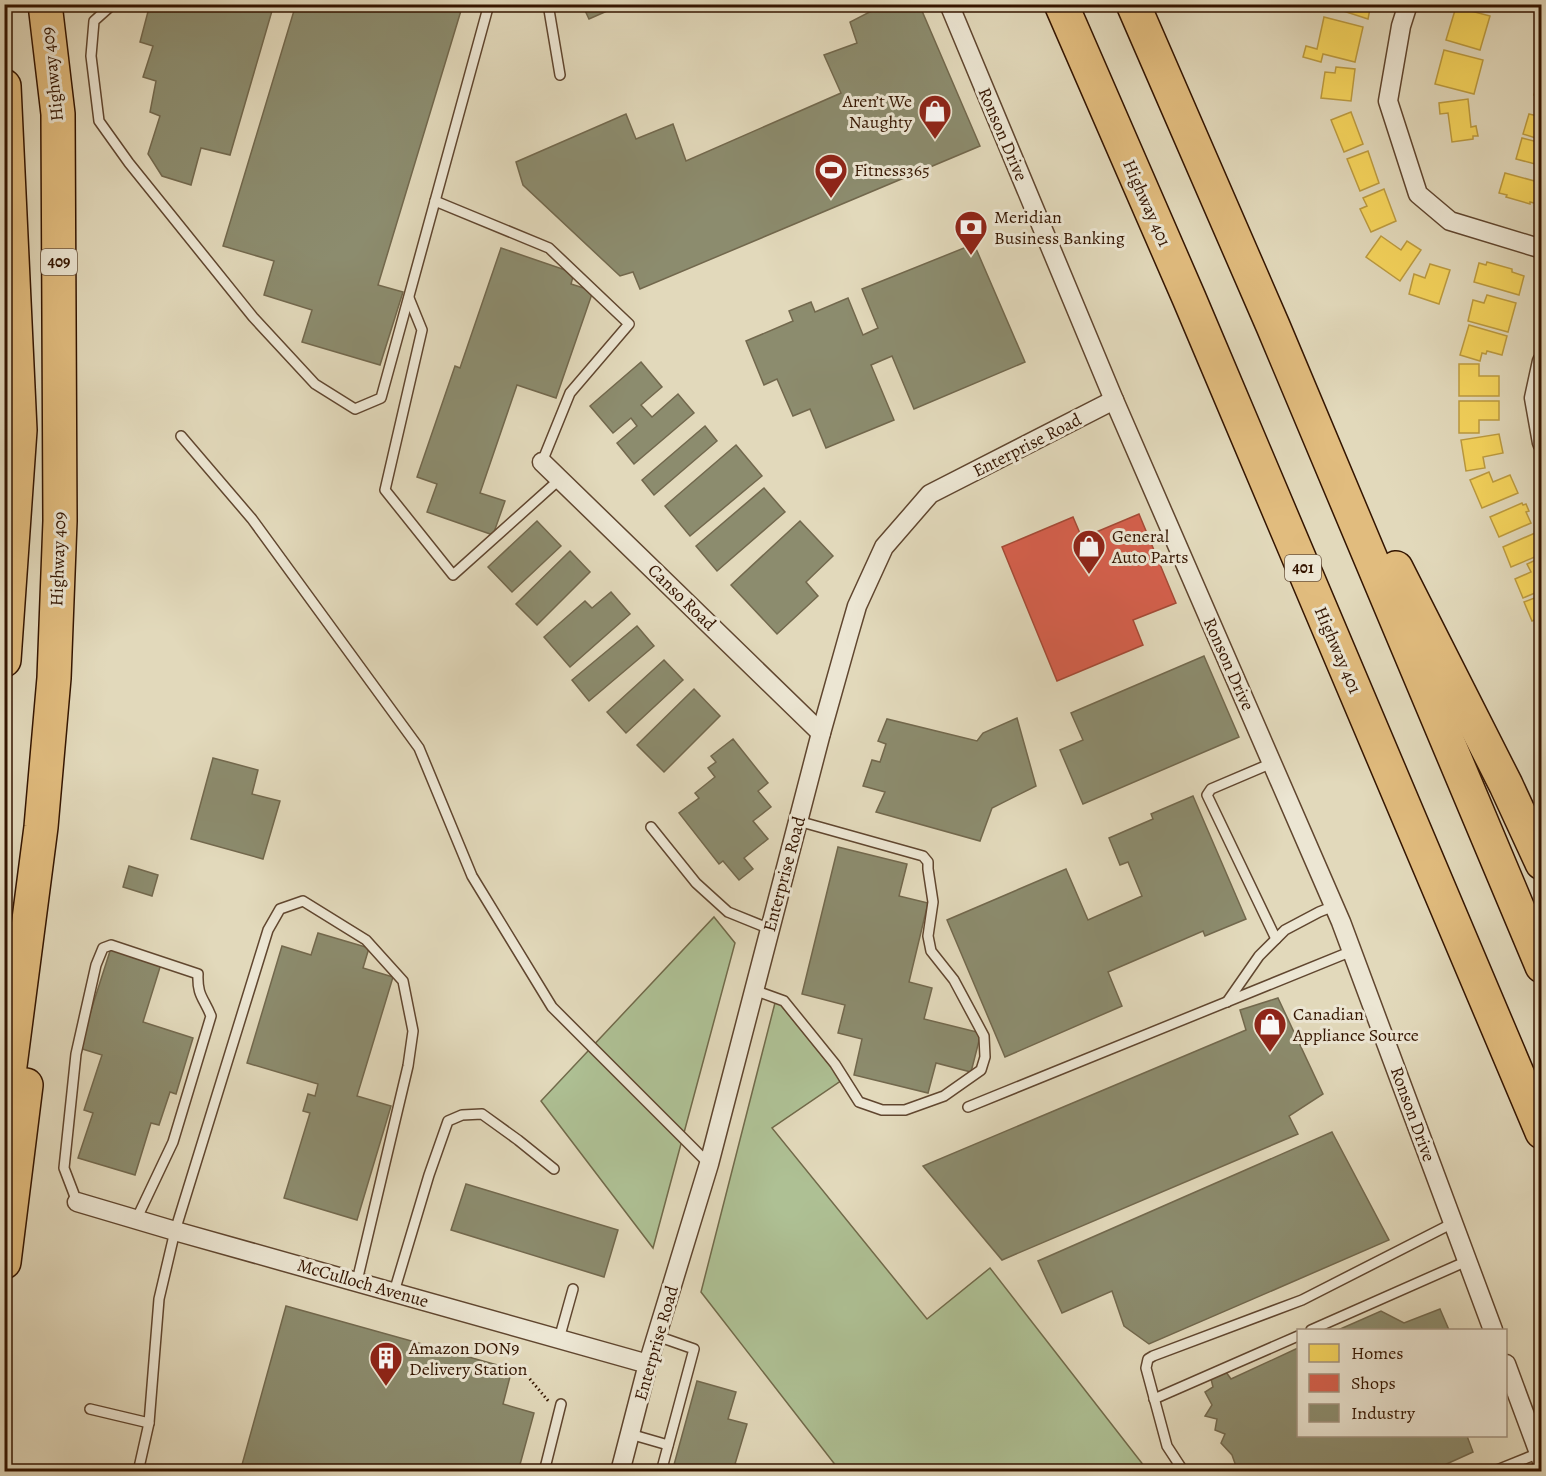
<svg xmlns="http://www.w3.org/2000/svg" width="1546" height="1476" font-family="Alegreya,serif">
<rect width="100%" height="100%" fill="#e2d9bb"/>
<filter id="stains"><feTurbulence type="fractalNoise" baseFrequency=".00333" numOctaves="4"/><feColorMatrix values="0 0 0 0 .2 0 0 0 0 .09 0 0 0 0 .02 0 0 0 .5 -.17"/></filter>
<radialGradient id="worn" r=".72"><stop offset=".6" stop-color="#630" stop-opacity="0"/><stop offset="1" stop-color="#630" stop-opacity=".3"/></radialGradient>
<!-- green -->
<g fill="#aec094" stroke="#716a4a" stroke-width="1.5">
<polygon points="714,917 735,943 653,1248 541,1101"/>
<polygon points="776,999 842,1080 772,1128 927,1319 990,1268 1148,1471 840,1471 701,1292"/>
</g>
<!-- homes -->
<g fill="#f6d55c" stroke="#bc9b40" stroke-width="1.5">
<polygon points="1335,4 1371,4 1368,19 1334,8"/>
<polygon points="1456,7 1490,16 1480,50 1446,40"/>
<polygon points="1324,17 1363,27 1355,62 1323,54 1321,62 1303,57 1306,46 1317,49"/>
<polygon points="1444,50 1483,60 1474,94 1435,84"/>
<polygon points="1336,67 1355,69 1351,101 1321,98 1325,72 1335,73"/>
<polygon points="1540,75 1542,75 1542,97 1534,95"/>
<polygon points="1468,99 1471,127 1476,126 1478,136 1473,136 1473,139 1452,142 1448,113 1440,114 1439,103"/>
<polygon points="1351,112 1363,144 1344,152 1331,120"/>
<polygon points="1529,114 1542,117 1542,140 1523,134"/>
<polygon points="1522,138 1542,143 1542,173 1537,172 1539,165 1516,159"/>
<polygon points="1368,151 1379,183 1360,191 1347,159"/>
<polygon points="1505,173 1542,183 1542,205 1530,202 1530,204 1506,197 1507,195 1499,193"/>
<polygon points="1384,189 1396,221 1371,232 1360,209 1367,206 1363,198"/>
<polygon points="1381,236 1401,250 1407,241 1421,250 1400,281 1366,257"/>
<polygon points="1487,262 1512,269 1512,272 1524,276 1519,295 1474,282 1479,263 1486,265"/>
<polygon points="1430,264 1450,270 1439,304 1409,294 1414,274 1425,278"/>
<polygon points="1487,295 1516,303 1508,332 1468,321 1473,300 1484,303"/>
<polygon points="1469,325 1507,336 1502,355 1487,351 1486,354 1482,353 1480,361 1460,355"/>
<polygon points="1459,364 1479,364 1479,376 1499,376 1499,396 1459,396"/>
<polygon points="1459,401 1499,401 1499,420 1479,420 1479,433 1459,433"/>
<polygon points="1499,434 1503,453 1483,457 1485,468 1466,471 1461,440"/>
<polygon points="1489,472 1493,482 1510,475 1518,493 1482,508 1470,480"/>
<polygon points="1522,503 1523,505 1526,504 1529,511 1526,512 1531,523 1499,537 1490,517"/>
<polygon points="1535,533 1536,535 1539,534 1542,540 1542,542 1539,543 1542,548 1542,554 1511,567 1503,547"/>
<polygon points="1542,557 1542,590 1523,598 1515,579 1531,572 1527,564"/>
<polygon points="1542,595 1542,617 1532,621 1524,602"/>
</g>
<!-- shops -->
<polygon fill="#d6604d" stroke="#a54a36" stroke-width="1.5" points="1139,514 1176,603 1133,620 1143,645 1057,681 1002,547 1073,517 1082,538"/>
<!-- industry -->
<g fill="#8c8c6e" stroke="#72684d" stroke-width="1.5">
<polygon points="150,4 274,4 230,155 201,148 191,185 162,176 148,154 160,116 150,112 156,81 143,77 153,46 140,42"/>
<polygon points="296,4 463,4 378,285 403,292 380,365 302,342 312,310 264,295 274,261 223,246"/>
<polygon points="582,4 623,4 589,19"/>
<polygon points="885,4 919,4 980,146 640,289 633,272 620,276 523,185 516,162 626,114 636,139 673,124 686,161 841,93 824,55 857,43 850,22"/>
<polygon points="974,244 1025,362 914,409 892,356 871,365 894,420 826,448 810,409 793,416 777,379 764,385 746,341 793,321 789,311 811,302 815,312 848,298 863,335 878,328 862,289"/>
<polygon points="501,248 574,273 571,284 593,291 556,398 517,385 480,493 505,501 493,535 427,512 437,484 417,477 455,366 460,368"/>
<polygon points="641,362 662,387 641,405 652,417 678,394 694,413 634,464 617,443 637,426 631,418 613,433 590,406"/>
<polygon points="705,426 717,441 654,495 642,480"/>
<polygon points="736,445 762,476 690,536 665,506"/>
<polygon points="764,488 785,512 717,571 696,546"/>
<polygon points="537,521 561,546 512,592 488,567"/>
<polygon points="800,521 833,556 806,582 818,596 777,634 731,585"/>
<polygon points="570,551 590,572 537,625 516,604"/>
<polygon points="611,592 630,614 570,667 544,637 585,601 592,608"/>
<polygon points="637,626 654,646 589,701 572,680"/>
<polygon points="1204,656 1239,737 1083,804 1060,750 1083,740 1071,713"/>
<polygon points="664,660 683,680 626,733 607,712"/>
<polygon points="694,689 720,716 664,772 637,745"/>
<polygon points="1017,718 1036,786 992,808 980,841 876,812 885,792 863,786 872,760 880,762 886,744 878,741 887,719 977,741 983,733"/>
<polygon points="733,739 768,783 758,791 771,807 753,821 768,839 744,858 753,869 739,880 723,861 719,864 679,813 699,798 695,793 715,777 708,768 716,762 711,756"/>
<polygon points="213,758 258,770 252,794 280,801 263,859 191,839"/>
<polygon points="1193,796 1246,919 1205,936 1203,931 1108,972 1122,1006 1005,1057 947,920 1066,869 1088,920 1142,896 1128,862 1120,865 1109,838 1153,819 1151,814"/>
<polygon points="838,847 907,864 899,896 928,903 909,982 932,988 924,1019 981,1033 971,1072 936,1063 928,1093 854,1075 862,1039 838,1033 845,1005 802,994"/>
<polygon points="129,866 158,875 152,896 123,887"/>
<polygon points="318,933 369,948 363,968 393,977 357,1096 391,1106 357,1220 284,1198 310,1113 303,1111 308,1094 315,1096 318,1084 247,1063 282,946 311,955"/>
<polygon points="111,948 161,964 143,1022 193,1038 176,1094 170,1092 159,1125 151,1123 135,1175 78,1158 93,1113 84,1110 102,1055 79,1048"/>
<polygon points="1278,998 1323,1094 1289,1116 1298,1134 1002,1260 923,1166 1246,1030 1240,1010"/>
<polygon points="1332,1132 1389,1240 1149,1344 1124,1326 1112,1291 1062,1313 1038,1261"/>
<polygon points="466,1184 618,1230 604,1277 451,1230"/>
<polygon points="286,1306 512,1369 503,1404 534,1413 518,1472 240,1472"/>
<polygon points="1440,1309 1449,1330 1338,1330 1381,1311 1404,1323"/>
<polygon points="1298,1348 1298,1436 1467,1436 1473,1452 1429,1472 1238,1472 1232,1455 1221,1443 1225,1434 1215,1430 1217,1419 1205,1416 1212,1405 1205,1392 1213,1387 1211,1379 1226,1372 1231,1379"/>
<polygon points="697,1381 736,1392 728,1419 747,1424 735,1464 761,1472 672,1472"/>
</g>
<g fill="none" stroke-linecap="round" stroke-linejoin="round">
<defs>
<g id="lane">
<polyline points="113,4 94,21 91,56 99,121 129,163 253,317 315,384 355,409 381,398 489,4"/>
<polyline points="548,4 560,75"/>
<polyline points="435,201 549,248 629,324 570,393 542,462"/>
<polyline points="409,298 422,330 385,490 453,575 560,479"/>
<polyline points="181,436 252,519 419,748 472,876 552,1007 709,1164"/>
<polyline points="1272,763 1211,789 1207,795 1276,939"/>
<polyline points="651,827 696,883 728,912 770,929"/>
<polyline points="754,990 784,1001 835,1064 859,1102 882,1110 905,1110 944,1096 981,1070 985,1057 984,1036 954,980 931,951 928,936 933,902 928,869 928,862 923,856 798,821"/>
<polyline points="1227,1002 1259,956 1285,930 1319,912 1334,906"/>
<polyline points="968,1107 1352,951"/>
<path d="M 77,1202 L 64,1168 L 76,1054 L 96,965 L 103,948 L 111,945 L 198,974 C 197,996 204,998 211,1016 L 173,1142 L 137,1218"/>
<polyline points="394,1292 429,1175 448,1121 462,1115 482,1114 518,1140 554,1169"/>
<polyline points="1311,1330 1467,1261"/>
<polyline points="657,1336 694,1349 661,1472"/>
<polyline points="559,1339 573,1289"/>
<polyline points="1154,1399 1298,1336"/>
<polyline points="90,1409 149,1423"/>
<polyline points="630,1434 668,1445"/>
<polyline points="138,1472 149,1423 159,1299 175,1231 268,930 280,909 303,901 366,940 403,981 413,1031 408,1066 357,1281"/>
<polyline points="544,1472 561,1404"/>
<polyline points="1184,1472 1167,1446 1146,1368 1148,1359 1153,1356 1302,1300 1453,1223"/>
<polyline points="1492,1472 1539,1453"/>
</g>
<g id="street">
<polyline points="949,4 1114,400 1341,922 1493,1330"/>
<polyline points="1408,4 1401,26 1388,101 1418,194 1450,221 1542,249"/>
<polyline points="1542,361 1534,398 1542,443"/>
<polyline points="542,462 821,733"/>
<polyline points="77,1202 175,1231 648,1364"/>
<polyline points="1506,1364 1542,1461"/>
<polyline points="620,1472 648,1364 709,1164 821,733 848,637 857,606 884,547 930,494 1114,400"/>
</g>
<g id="highway">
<polyline points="1061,4 1189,298 1542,1132"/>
<polyline points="1133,4 1273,326 1542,966"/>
<polyline points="4,86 20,430 4,660"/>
<polyline points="1396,568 1506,785 1542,863"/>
<polyline points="4,1112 41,827 54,678 60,521 58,114 45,4"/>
<polyline points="4,1262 26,1085"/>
</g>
</defs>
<!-- lane casing -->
<use href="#lane" stroke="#60462f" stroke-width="12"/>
<!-- street casing -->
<use href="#street" stroke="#60462f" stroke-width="21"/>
<!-- highway casing -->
<use href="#highway" stroke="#341500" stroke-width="36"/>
<!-- path -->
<polyline stroke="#341500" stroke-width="3" stroke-dasharray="1.5 3" stroke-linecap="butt" points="524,1372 550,1403"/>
<!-- lane -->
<use href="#lane" stroke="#ece6d3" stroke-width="9"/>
<!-- street -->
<use href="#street" stroke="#ece6d3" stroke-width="18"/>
<!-- highway -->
<use href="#highway" stroke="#e1bc7e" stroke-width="33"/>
</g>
<!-- icons -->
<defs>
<symbol id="shop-pin" viewBox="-11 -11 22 30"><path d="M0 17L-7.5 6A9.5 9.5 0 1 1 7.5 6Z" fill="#8f2418" stroke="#ece6d3"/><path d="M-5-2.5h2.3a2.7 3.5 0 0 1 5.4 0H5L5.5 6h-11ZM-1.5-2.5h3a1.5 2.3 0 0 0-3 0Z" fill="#fff"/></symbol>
<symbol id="stadium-pin" viewBox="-11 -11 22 30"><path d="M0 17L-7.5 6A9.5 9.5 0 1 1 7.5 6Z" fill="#8f2418" stroke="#ece6d3"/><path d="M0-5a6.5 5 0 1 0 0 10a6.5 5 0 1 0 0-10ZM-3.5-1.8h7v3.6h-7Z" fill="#fff"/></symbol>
<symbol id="bank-pin" viewBox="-11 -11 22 30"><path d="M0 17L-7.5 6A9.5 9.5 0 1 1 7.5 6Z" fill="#8f2418" stroke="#ece6d3"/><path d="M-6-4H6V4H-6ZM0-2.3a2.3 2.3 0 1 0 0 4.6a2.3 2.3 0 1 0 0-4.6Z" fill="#fff"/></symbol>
<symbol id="building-pin" viewBox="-11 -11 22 30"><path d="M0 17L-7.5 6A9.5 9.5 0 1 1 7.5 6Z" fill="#8f2418" stroke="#ece6d3"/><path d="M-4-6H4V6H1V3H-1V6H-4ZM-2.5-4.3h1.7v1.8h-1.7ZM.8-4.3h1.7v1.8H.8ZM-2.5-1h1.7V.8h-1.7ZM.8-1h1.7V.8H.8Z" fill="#fff"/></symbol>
</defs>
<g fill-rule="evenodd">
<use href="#shop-pin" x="916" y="92" width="38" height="52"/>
<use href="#stadium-pin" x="812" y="151" width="38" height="52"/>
<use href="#bank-pin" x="952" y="208" width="38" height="52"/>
<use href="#shop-pin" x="1070" y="527" width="38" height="52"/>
<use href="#shop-pin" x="1251" y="1005" width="38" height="52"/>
<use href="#building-pin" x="367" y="1339" width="38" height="52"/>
</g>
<g text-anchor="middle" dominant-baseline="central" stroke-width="6" stroke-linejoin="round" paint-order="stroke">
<!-- shield labels -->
<g fill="#ece6d3" stroke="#6b543f" stroke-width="1.5">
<rect x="41" y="249" width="36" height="26" rx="4.5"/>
<rect x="1285" y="555" width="36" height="26" rx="4.5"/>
</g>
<g font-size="16" font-weight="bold" fill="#341500">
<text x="59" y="262">409</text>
<text x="1303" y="568">401</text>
</g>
<!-- street labels -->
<g font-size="18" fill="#341500" stroke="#ece6d3">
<text transform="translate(52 74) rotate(-96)">Highway 409</text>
<text transform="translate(1003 134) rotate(67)">Ronson Drive</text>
<text transform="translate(1147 203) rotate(66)">Highway 401</text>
<text transform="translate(1027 445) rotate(-27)">Enterprise Road</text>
<text transform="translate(58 559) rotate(-88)">Highway 409</text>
<text transform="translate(682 597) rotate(44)">Canso Road</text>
<text transform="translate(1338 650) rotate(67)">Highway 401</text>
<text transform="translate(1229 664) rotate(66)">Ronson Drive</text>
<text transform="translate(784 874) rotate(-75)">Enterprise Road</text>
<text transform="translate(1413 1114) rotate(70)">Ronson Drive</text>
<text transform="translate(363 1283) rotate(16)">McCulloch Avenue</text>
<text transform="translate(656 1343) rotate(-74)">Enterprise Road</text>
</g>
<!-- poi labels -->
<g font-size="18" fill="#341500" stroke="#ece6d3" text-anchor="start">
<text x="912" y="101" text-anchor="end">Aren’t We<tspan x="912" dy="21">Naughty</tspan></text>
<text x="854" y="170">Fitness365</text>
<text x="994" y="217">Meridian<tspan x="994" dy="21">Business Banking</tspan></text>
<text x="1112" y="536">General<tspan x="1112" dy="21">Auto Parts</tspan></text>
<text x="1293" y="1014">Canadian<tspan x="1293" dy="21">Appliance Source</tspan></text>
<text x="409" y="1348">Amazon DON9<tspan x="409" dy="21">Delivery Station</tspan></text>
</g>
</g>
<!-- margin -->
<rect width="1546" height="1476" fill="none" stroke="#e2d9bb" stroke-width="24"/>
<rect x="6" y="6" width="1534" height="1464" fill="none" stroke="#341500" stroke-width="3"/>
<rect x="12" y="12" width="1522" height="1452" fill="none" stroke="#341500" stroke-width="1.5"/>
<!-- legend -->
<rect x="1297" y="1329" width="210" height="108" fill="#ece6d3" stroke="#a2927f" stroke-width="1.5"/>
<rect x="1309" y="1344" width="30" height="18" fill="#f6d55c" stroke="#a2927f" stroke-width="1.5"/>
<text x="1351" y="1359" font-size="18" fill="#341500">Homes</text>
<rect x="1309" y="1374" width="30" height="18" fill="#d6604d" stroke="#a2927f" stroke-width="1.5"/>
<text x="1351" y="1389" font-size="18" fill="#341500">Shops</text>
<rect x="1309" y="1404" width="30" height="18" fill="#8c8c6e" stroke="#a2927f" stroke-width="1.5"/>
<text x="1351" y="1419" font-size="18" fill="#341500">Industry</text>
<rect width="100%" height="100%" filter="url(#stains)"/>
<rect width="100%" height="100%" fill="url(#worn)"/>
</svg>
